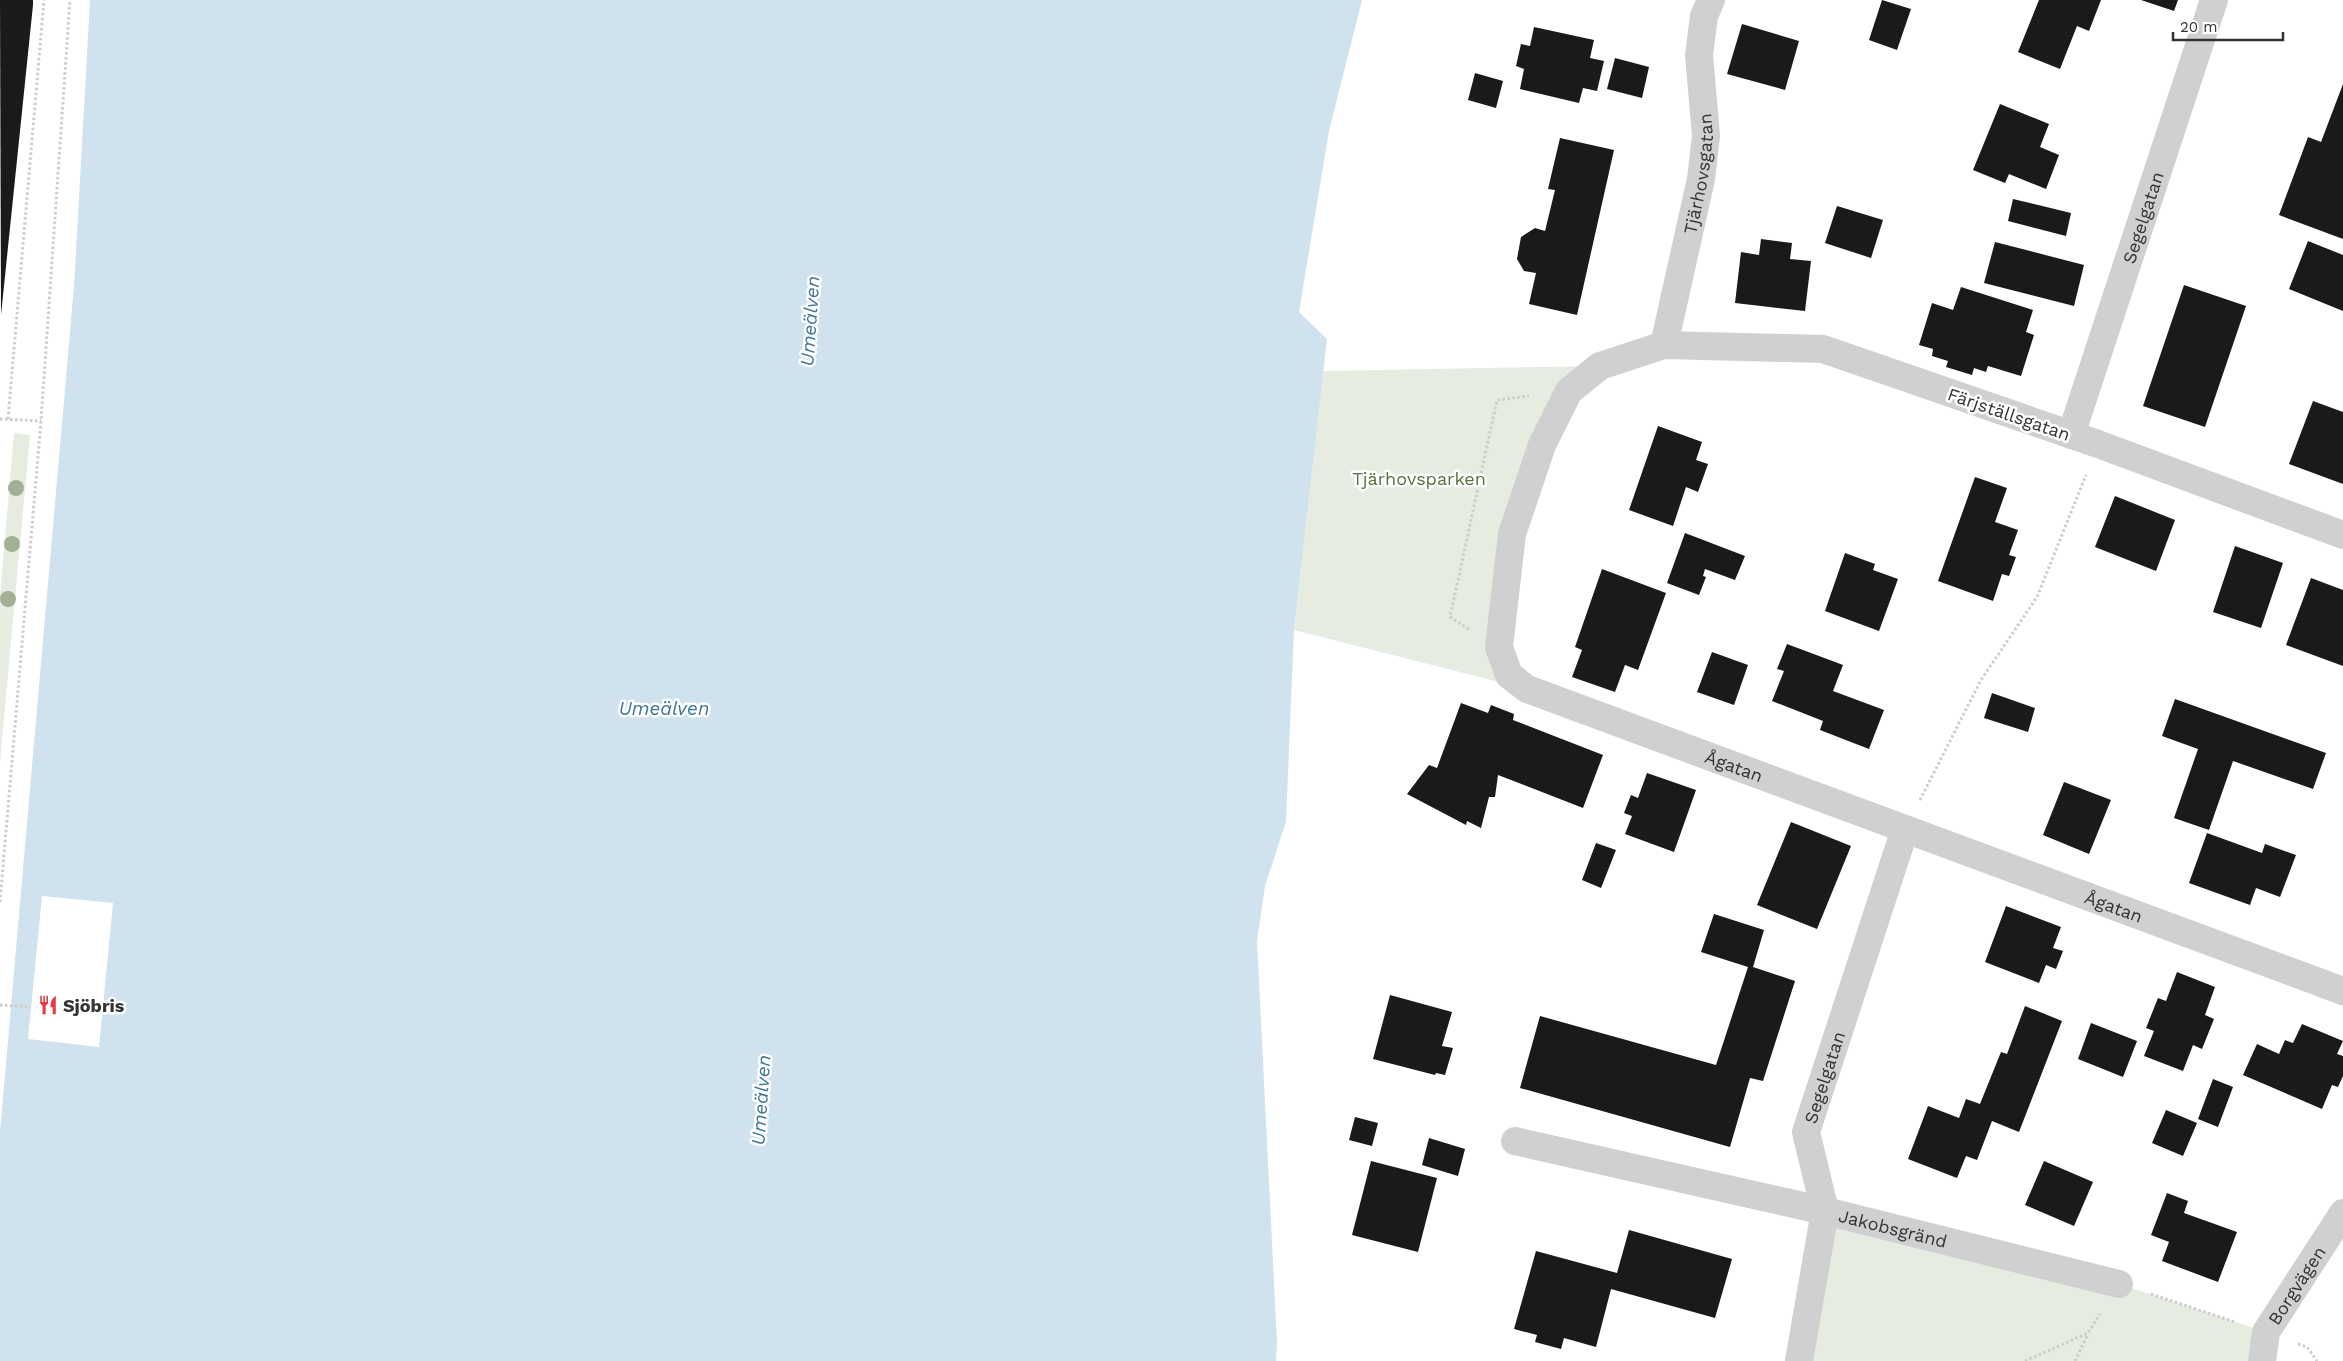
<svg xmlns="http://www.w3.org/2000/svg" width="2343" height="1361" font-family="'Work Sans',sans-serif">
<rect width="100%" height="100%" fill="#fff"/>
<!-- green -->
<g fill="#e6ecdf">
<polygon points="1600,366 1542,445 1499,647 1527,689 1294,630 1323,371"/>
<polygon points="14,433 30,435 0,762 0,596"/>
<polygon points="1825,1211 2119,1284 2266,1332 2262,1361 1799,1361"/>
</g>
<!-- water -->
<polygon fill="#cfe2ee" points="90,0 1362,0 1329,131 1299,312 1327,339 1294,630 1286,822 1265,886 1257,941 1277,1343 1276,1361 0,1361 0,1132 74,286"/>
<!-- pier -->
<polygon fill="#fff" points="42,896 113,903 99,1047 28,1039"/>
<!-- building -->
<g fill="#1a1a1a">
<polygon points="0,0 33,0 33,5 1,315"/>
<polygon points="1882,0 1911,9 1897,50 1869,40"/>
<polygon points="2039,0 2101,0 2089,31 2077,26 2060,69 2018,52"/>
<polygon points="2141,0 2178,0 2174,11"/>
<polygon points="1742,24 1799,41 1785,90 1727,74"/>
<polygon points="1534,27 1594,40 1590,58 1604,61 1597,91 1583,88 1579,103 1520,89 1524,69 1516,66 1521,44 1530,46"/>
<polygon points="1615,58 1649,67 1642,98 1607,89"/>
<polygon points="1475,73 1503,81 1496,108 1468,100"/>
<polygon points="2343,84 2343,239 2279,215 2308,137 2321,142"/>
<polygon points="2000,104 2049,124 2040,147 2059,155 2046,189 2009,174 2005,183 1973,170"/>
<polygon points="1560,138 1614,150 1577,315 1529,304 1536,273 1524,271 1517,259 1521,237 1535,228 1545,231 1555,190 1548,189"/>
<polygon points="2013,199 2071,213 2066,236 2008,221"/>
<polygon points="1837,206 1883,220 1871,258 1825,243"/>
<polygon points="1761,239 1792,243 1790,259 1811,261 1805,311 1735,303 1741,252 1759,255"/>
<polygon points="2308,241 2343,255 2343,311 2289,289"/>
<polygon points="1995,242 2084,265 2074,306 1984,283"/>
<polygon points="2184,285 2246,306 2205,427 2143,406"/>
<polygon points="1961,287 2033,310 2026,332 2034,335 2021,376 1988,366 1986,372 1974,368 1972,375 1946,367 1948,361 1932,356 1933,349 1919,345 1932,303 1953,310"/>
<polygon points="2313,401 2343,412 2343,484 2289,464"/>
<polygon points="1658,426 1702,442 1696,460 1708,464 1698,492 1686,487 1673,526 1629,510"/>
<polygon points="1975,477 2007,488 1995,522 2018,530 2009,555 2016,557 2009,576 2002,574 1993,601 1938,581"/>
<polygon points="2115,496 2175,520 2156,571 2095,547"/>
<polygon points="1685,533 1745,556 1735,580 1705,569 1703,576 1706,577 1699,595 1667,583"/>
<polygon points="2235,546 2283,563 2261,628 2213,612"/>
<polygon points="1845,553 1875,564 1873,570 1898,579 1879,631 1825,611"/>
<polygon points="1602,569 1666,593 1638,670 1625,665 1615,692 1572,677 1582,650 1575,647"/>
<polygon points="2311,578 2343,590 2343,666 2286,645"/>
<polygon points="1787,644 1843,665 1833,691 1884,710 1869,749 1820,730 1823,721 1772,701 1784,671 1777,669"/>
<polygon points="1712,652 1748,665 1734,705 1697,692"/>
<polygon points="1992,693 2035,708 2028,732 1984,718"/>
<polygon points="2175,699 2326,753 2313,789 2233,761 2209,830 2174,818 2198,749 2162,736"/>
<polygon points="1461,703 1488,713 1491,705 1514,714 1513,720 1603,755 1583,808 1498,775 1495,797 1489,797 1481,828 1467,821 1466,825 1407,794 1429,765 1437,768"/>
<polygon points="1647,773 1696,790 1674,852 1625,834 1632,816 1624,813 1631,795 1638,798"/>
<polygon points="2064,782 2111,800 2089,854 2043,835"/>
<polygon points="1791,822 1851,846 1817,929 1757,905"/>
<polygon points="2207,833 2262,853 2265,844 2296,855 2280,897 2256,888 2250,905 2189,883"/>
<polygon points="1596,843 1616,850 1601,888 1582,880"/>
<polygon points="2006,906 2061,927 2053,948 2063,951 2056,969 2046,965 2039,983 1985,962"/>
<polygon points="1714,914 1764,930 1753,967 1795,981 1763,1081 1750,1078 1730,1147 1520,1088 1540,1016 1716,1065 1748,967 1701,952"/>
<polygon points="2177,972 2215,987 2205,1015 2214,1019 2202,1049 2193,1045 2183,1071 2144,1056 2154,1031 2146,1028 2158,998 2166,1001"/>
<polygon points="1390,995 1452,1012 1442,1046 1453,1048 1445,1075 1436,1073 1435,1075 1373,1059"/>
<polygon points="2025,1006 2062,1021 2019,1132 1992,1121 1977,1160 1966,1156 1957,1178 1908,1159 1928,1106 1959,1118 1966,1099 1980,1104 2001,1052 2007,1054"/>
<polygon points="2091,1023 2137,1041 2123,1077 2078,1059"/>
<polygon points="2302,1024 2343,1041 2337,1054 2343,1056 2343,1076 2338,1087 2332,1085 2322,1109 2243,1075 2257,1044 2279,1054 2285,1040 2293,1043"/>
<polygon points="2213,1079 2233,1087 2218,1127 2198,1119"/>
<polygon points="2166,1110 2197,1123 2183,1156 2152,1143"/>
<polygon points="1355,1117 1378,1123 1372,1146 1349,1140"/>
<polygon points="1429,1138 1465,1149 1458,1176 1422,1165"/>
<polygon points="1371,1161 1437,1178 1418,1252 1352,1235"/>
<polygon points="2044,1161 2093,1182 2074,1226 2025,1205"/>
<polygon points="2167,1193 2188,1201 2184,1213 2237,1232 2218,1282 2162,1261 2169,1242 2151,1235"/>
<polygon points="1629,1230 1732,1259 1715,1318 1611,1289 1596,1347 1564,1338 1561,1349 1535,1342 1537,1335 1514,1329 1536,1251 1617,1273"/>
</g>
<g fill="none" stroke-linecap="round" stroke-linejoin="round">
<!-- path -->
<g stroke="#cdcdcd" stroke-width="3" stroke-dasharray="2.5 2.5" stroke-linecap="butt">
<polyline points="0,419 41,421"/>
<polyline points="8,419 44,0"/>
<polyline points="1469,629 1450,617 1497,400 1529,396"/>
<polyline points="1920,800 1981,680 2037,597 2086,475"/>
<polyline points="0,902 41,421 70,0"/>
<polyline points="0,1005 31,1007"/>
<polyline points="2151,1294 2235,1322"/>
<polyline points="2298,1344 2307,1347 2317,1361"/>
<polyline points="2025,1361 2088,1333 2100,1314"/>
<polyline points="2075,1361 2088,1334"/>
</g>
<!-- minor -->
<g stroke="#d0d0d0" stroke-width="28">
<path id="s1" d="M 1664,345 L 1701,179 L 1706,136 L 1699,55 L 1704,16 L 1711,0"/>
<path id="s2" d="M 2071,435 L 2214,0"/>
<path id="s3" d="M 2343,535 L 2098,444 L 1823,349 L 1664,345 L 1600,366 L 1569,391 L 1542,445 L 1512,534 L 1499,647 L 1509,675 L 1527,689 L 2343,991"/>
<path id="s4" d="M 1515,1141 L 1825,1211 L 2119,1284"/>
<path id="s5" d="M 1799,1361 L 1825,1211 L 1806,1132 L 1905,829"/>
<path id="s6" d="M 2262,1361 L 2266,1332 L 2343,1213"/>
</g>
</g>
<!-- trees -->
<g fill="#a2b095">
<circle cx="16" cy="488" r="8"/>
<circle cx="12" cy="544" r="8"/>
<circle cx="8" cy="599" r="8"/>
</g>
<!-- icons -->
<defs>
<symbol id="restaurant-bare" viewBox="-9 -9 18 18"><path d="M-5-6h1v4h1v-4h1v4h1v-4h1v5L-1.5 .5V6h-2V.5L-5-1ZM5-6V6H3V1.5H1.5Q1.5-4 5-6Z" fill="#e63946" stroke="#fff" stroke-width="2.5" paint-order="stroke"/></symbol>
</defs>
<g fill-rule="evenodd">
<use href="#restaurant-bare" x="34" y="991" width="28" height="28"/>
</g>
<g text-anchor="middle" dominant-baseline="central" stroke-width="5" stroke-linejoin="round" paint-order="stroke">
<!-- street labels -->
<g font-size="18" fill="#333" stroke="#fff">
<text stroke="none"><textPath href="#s1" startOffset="175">Tjärhovsgatan</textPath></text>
<text stroke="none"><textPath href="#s2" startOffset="229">Segelgatan</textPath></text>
<text transform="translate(2009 414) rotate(19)">Färjställsgatan</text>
<text stroke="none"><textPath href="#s3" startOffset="1360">Ågatan</textPath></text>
<text stroke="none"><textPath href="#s3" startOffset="1765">Ågatan</textPath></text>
<text stroke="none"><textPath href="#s5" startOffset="291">Segelgatan</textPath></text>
<text stroke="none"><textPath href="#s4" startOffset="388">Jakobsgränd</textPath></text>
<text stroke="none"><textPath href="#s6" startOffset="85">Borgvägen</textPath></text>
</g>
<!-- park labels -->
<g font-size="18" fill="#56703f" stroke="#fff">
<text x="1419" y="478">Tjärhovsparken</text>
</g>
<!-- poi labels -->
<g font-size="18" font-weight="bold" fill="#333" stroke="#fff" text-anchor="start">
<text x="63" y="1005">Sjöbris</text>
</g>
<!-- water labels -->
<g font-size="19" font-style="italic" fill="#3f7597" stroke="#fff">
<text transform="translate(810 321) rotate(-86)">Umeälven</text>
<text x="664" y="708">Umeälven</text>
<text transform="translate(761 1100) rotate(-86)">Umeälven</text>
</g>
</g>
<!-- scale -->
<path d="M2173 32v8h110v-8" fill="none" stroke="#333333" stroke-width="2.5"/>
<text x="2180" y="32" font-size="15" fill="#333333" stroke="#ffffff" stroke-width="4" paint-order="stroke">20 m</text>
</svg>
